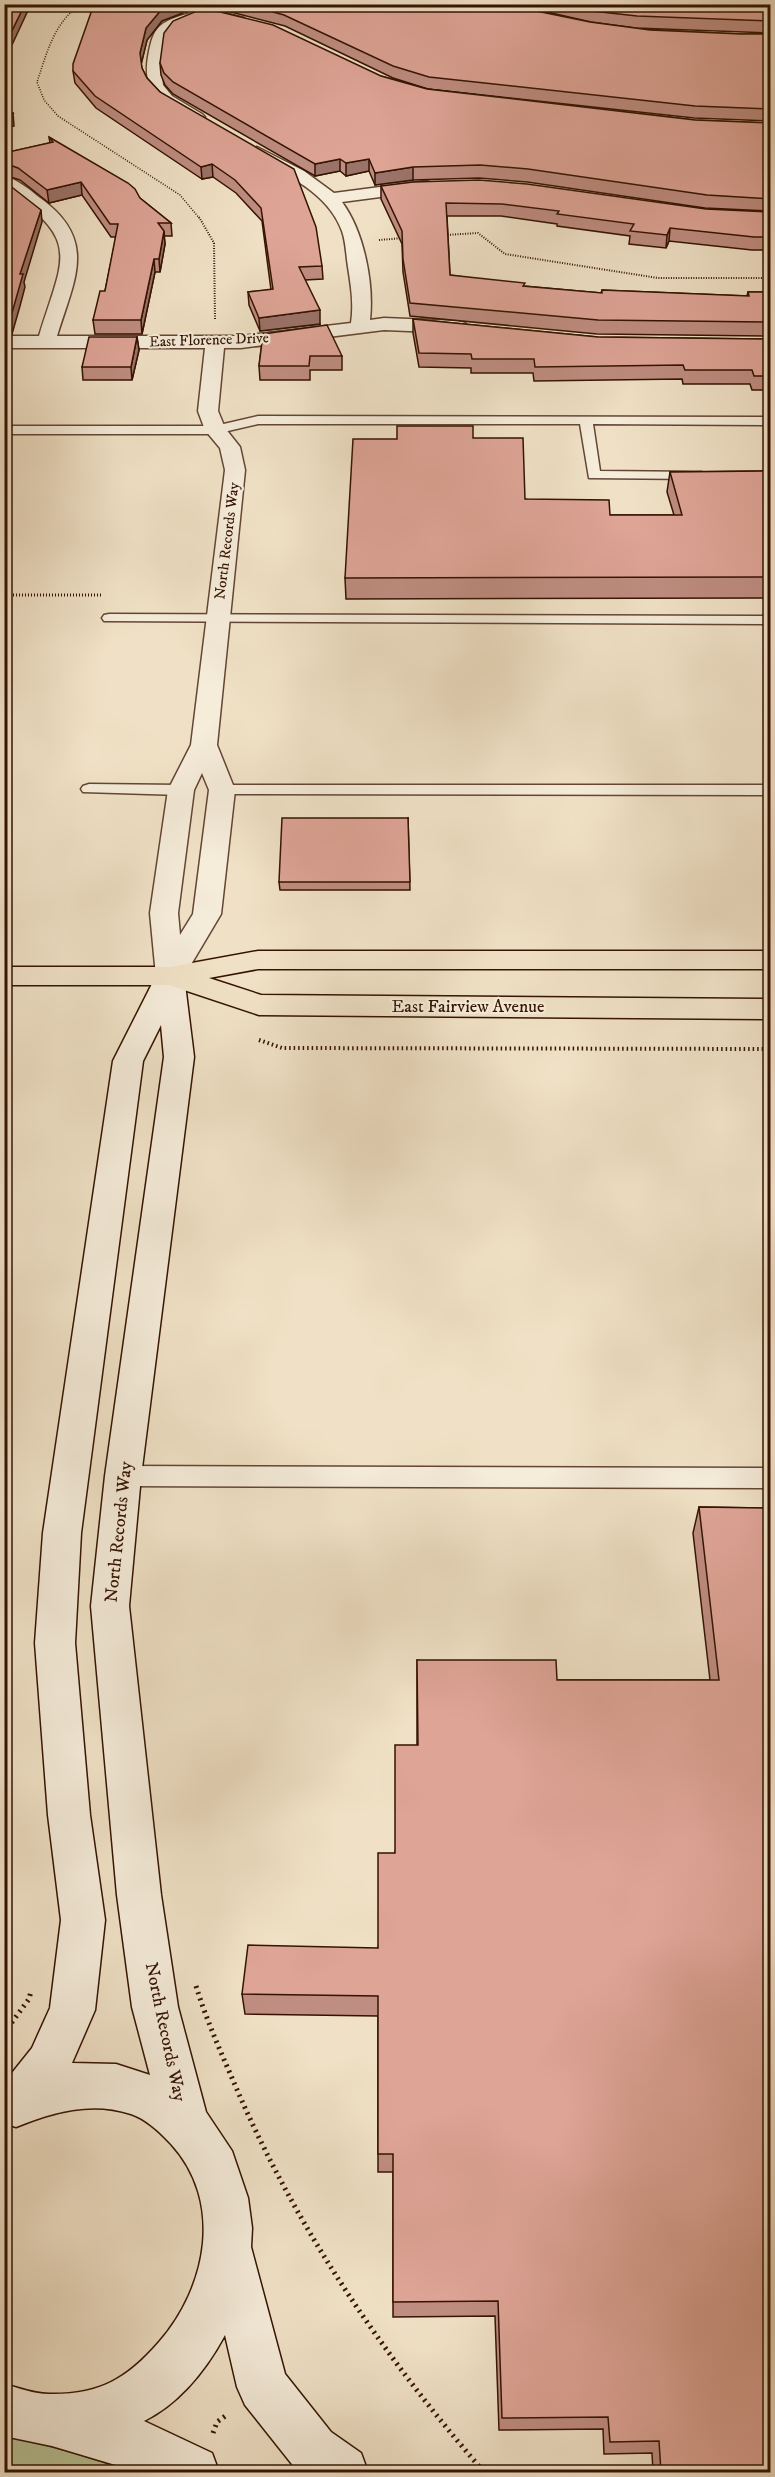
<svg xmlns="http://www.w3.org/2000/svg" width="775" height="2477" font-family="'IM FELL DW Pica',serif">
<rect width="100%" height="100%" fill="#f0e1c6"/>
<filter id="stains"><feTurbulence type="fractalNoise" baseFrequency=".00333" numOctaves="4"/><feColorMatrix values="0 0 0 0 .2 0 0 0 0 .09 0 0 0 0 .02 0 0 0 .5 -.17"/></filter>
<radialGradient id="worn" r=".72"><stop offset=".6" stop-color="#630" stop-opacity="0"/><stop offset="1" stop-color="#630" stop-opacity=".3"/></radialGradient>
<!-- green -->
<polygon fill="#b8c396" stroke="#766b4c" stroke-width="1.5" points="4,2435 68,2451 134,2472 5,2472"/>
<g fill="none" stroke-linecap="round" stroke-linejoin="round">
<defs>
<g id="lane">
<polygon points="258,416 770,417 770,425 593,424 600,471 702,472 704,475 697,479 589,478 580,424 258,424 215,434 4,434 4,426 215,426"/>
<polygon points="109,614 770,616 770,624 104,621 102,618 104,615"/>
<polygon points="89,784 181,785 189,790 181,795 83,792 81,789 83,786"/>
<polygon points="222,785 770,785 770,795 216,794 214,790 216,786"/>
<polygon points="123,1466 770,1468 770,1488 123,1486 115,1483 111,1476 115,1469"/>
</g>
<g id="street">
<path d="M 165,4 L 189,4 L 244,18 L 246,21 L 239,25 L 205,17 L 177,28 L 166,38 L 161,65 L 163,85 L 172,96 L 202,114 L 205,117 L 202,120 C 194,122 188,119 181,114 C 152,98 142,85 149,51 C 151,42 153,32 160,26 C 168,19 181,16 190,13 Z"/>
<path d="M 257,147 L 304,171 L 334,193 L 426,181 L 432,183 L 434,186 L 426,191 L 342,202 C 364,232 374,283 370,320 L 384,318 L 458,321 L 465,323 L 467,327 L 465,331 L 458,333 L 384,330 L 241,348 L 224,348 L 218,411 L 225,428 L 240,447 L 245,470 L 217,745 L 235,790 L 221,914 L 180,983 L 170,985 L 160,983 L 156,976 L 150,913 L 168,790 L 191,745 L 225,470 L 220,448 L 205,430 L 198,411 L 205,348 L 4,348 L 4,336 L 39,336 C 63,257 83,241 4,189 L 4,176 C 17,179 30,190 40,198 C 99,240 74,280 57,336 L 241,336 L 351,323 C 354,304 351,286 348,267 C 346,255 346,242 342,231 C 328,192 285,174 251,155 L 249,152 L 251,149 ZM 202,773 L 209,790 L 193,914 L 180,935 L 178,913 L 194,790 Z"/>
</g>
<path id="secondary" d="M 170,967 L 180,969 L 184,976 L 194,1057 L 141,1476 L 129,1606 L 161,1895 L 178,2007 L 206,2112 L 232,2151 L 248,2198 L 252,2228 L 251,2247 L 285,2374 L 331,2432 L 361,2453 L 368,2472 L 300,2472 L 295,2468 L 245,2405 L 237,2387 L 225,2335 C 206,2370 180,2403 144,2421 L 212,2453 L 219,2472 L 139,2472 L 52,2446 L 4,2436 L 4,2384 C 19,2388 34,2394 49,2394 C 99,2395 127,2379 159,2342 C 207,2287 224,2202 171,2144 C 160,2132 146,2119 131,2114 C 91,2101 53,2112 16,2127 L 4,2123 L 4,2083 L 32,2048 L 50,2008 L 61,1920 L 48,1815 L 35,1643 L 43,1533 L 113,1061 L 156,976 L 160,969 ZM 161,1025 L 164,1057 L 105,1476 L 91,1606 L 117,1895 L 132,2007 L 150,2075 L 116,2064 L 72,2063 L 95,2010 L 105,1920 L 90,1815 L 75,1643 L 81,1533 L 143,1061 Z"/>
<polygon id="primary" points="258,951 770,951 770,969 258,969 209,978 261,995 770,999 770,1019 259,1015 169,985 4,985 4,967 170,967"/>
</defs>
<!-- lane casing -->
<use href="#lane" stroke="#634633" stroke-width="3"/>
<!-- street casing -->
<use href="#street" stroke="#634633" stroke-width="3"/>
<!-- secondary casing -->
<use href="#secondary" stroke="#341302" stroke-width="3"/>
<!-- primary casing -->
<use href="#primary" stroke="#341302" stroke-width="3"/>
<!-- path-far4 -->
<path stroke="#341302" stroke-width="1.5" stroke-dasharray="1 1.5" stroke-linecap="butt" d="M 82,4 C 54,21 47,53 37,82 L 44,100 L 58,116 L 180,195 L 200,219"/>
<!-- path-far3 -->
<g stroke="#341302" stroke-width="2" stroke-dasharray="1 1.5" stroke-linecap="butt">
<polyline points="199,217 214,243 215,319"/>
<polyline points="445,235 478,233 505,254 658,278 770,278"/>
<polyline points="379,240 404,238"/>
</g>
<!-- path-far2 -->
<polyline stroke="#341302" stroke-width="3" stroke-dasharray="1 2" stroke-linecap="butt" points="4,595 101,595"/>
<!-- path-far1 -->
<polyline stroke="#341302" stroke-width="4" stroke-dasharray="1.5 3" stroke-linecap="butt" points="259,1040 282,1048 770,1049"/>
<!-- path -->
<g stroke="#341302" stroke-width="5" stroke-dasharray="2 4.5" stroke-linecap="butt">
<path d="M 196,1986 C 207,2022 223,2057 238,2092 C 299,2232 384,2357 484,2472"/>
<polyline points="4,2033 29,1999 31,1991"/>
<polyline points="213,2433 217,2422 228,2414"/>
<polyline points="4,2467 20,2472"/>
</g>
<!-- lane -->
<use href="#lane" fill="#f5ecda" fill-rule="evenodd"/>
<!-- street -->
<use href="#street" fill="#f5ecda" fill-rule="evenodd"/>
<!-- secondary -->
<use href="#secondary" fill="#f5ecda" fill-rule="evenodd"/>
<!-- primary -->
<use href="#primary" fill="#f0e1c6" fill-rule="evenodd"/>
</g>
<!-- wall -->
<g fill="#bf8d81" stroke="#341302" stroke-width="1.5">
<polygon points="94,4 183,13 162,21 147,40 141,64 142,68 147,78 322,266 323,279 305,280 320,324 260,331 249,305 248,292 271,290 262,221 236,193 213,177 202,179 96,108 75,83 73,71"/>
<polygon points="200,4 502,4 590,22 650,30 741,34 770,34 770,33 636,28 591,22 512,4 771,4 771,121 694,118 428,89 393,78 285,26"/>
<polygon points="160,63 381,76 427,89 695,120 771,123 771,211 705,208 527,182 479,178 413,180 375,185 369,171 346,176 340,171 315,176 173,94 165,85 161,75"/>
<polygon points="49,137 140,198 171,223 172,236 164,236 165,244 160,272 155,272 142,334 95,334 93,320 105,291 116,237 111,237 82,195 49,203 20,180 4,175 4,153 50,143"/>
<polygon points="381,186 706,209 771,212 771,250 752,250 669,241 666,248 629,244 630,236 557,226 557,224 501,216 447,216 450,275 524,286 601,293 602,290 747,296 748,292 771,292 771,336 597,334 410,316 403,272 402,244 381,199"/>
<polygon points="413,319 598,337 771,339 771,390 752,390 750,384 683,384 682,379 534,381 533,373 471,373 471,368 419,367 413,333"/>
<polygon points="263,334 342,356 342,370 310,370 310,380 260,380 259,366"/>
<polygon points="137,337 139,350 132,380 83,380 82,367"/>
<polygon points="473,438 525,499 610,515 674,515 667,492 670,472 771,471 771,598 346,599 345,578 397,439"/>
<polygon points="408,818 410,890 280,890 279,882"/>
<polygon points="699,1507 771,1508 771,2472 653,2472 652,2453 604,2454 603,2429 499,2430 495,2316 393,2317 393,2172 378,2172 378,2016 245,2014 242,1994 378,1948 395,1853 417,1745 417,1660 557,1680 710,1680 693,1533"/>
</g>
<!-- shaded-wall -->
<g fill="#9b7369" stroke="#341302" stroke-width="1.5">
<polygon points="25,4 31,4 4,62 4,47"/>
<polygon points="175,4 182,4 183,13 162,21 147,40 141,65 140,53 146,28 161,10"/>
<polygon points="13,113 14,126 4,127 4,115"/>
<polygon points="340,159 340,171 315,176 315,164"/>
<polygon points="369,159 369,171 346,176 346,163"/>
<polygon points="212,164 213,177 202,179 201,167"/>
<polygon points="413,167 413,180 375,185 375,173"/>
<polygon points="81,182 82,195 49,203 47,190"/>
<polygon points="41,210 42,222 24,282 25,287 20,306 12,334 4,335 4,321"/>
<polygon points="670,228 669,241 666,248 667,235"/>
<polygon points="164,231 165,244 160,272 159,259"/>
<polygon points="154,259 155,272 142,334 141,320"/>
<polygon points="320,310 320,324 260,331 259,318"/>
<polygon points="5,337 7,350 4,360 4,340"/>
<polygon points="137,337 139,350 132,380 131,367"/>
</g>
<!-- building -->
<g fill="#dea496" stroke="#341302" stroke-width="1.5">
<polygon points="4,4 25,4 4,47"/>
<polygon points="94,4 175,4 161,10 146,28 140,53 142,68 147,78 160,92 294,169 316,227 322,266 299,267 320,310 259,318 248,292 273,289 261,208 235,180 212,164 201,167 95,96 73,71 73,64"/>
<polygon points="244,4 502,4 590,22 650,30 741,34 771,34 771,109 695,106 429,77 393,66 284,15"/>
<polygon points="564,4 771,4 771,21 637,16 592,11"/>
<polygon points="204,8 273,25 381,76 427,89 695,120 771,123 771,199 707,195 528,169 480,165 413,167 375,173 369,159 346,163 340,159 315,164 173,82 164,73 160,63 164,33 173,21"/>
<polygon points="4,106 13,113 4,115"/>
<polygon points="49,137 128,183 135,189 140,198 171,223 158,223 164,231 159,259 154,259 141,320 93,320 100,291 105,291 118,224 110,224 81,182 47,190 18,168 4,163 4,153 53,142"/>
<polygon points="479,180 527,184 706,209 771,212 771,237 754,237 670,228 667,235 630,231 634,224 557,214 559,211 502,204 446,203 450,275 525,283 523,286 602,293 602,290 749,296 748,292 771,292 771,322 598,320 410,303 403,259 402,231 381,186 413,182"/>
<polygon points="4,181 41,210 20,274 23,274 10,320 4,321"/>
<polygon points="413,319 598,337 771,339 771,376 754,376 752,370 685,370 683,365 535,367 534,359 472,359 471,354 419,353"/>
<polygon points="327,325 342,356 310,356 309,366 259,366 263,334"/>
<polygon points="89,337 137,337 131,367 82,367"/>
<polygon points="397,426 473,426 473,438 523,438 525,499 609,500 610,515 682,515 670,472 771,471 771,577 345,578 353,439 397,439"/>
<polygon points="282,818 408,818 410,882 279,882"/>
<polygon points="699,1507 771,1508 771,2472 661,2472 659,2441 610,2442 608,2417 502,2418 498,2301 393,2302 393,2154 378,2154 378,1996 242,1994 248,1945 378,1948 378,1853 395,1853 395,1745 418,1745 417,1660 556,1660 557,1680 719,1680"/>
</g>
<g text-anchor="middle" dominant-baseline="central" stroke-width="4.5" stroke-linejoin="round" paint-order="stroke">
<!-- far-street labels -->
<g font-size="15" fill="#341302" stroke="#f5ecda">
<text transform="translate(209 340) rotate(-2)">East Florence Drive</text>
<text transform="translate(227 541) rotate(-83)">North Records Way</text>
</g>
<!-- street labels -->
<g font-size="18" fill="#341302" stroke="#f5ecda">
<text x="468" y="1007">East Fairview Avenue</text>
<text transform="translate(119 1532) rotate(-84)">North Records Way</text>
<text transform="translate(165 2032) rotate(78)">North Records Way</text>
</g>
</g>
<!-- margin -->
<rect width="775" height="2477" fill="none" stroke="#f0e1c6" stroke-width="24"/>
<rect x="6" y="6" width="763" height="2465" fill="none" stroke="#341302" stroke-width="3"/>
<rect x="12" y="12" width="751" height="2453" fill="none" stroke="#341302" stroke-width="1.5"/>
<rect width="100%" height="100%" filter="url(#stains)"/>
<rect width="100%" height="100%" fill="url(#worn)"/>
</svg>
